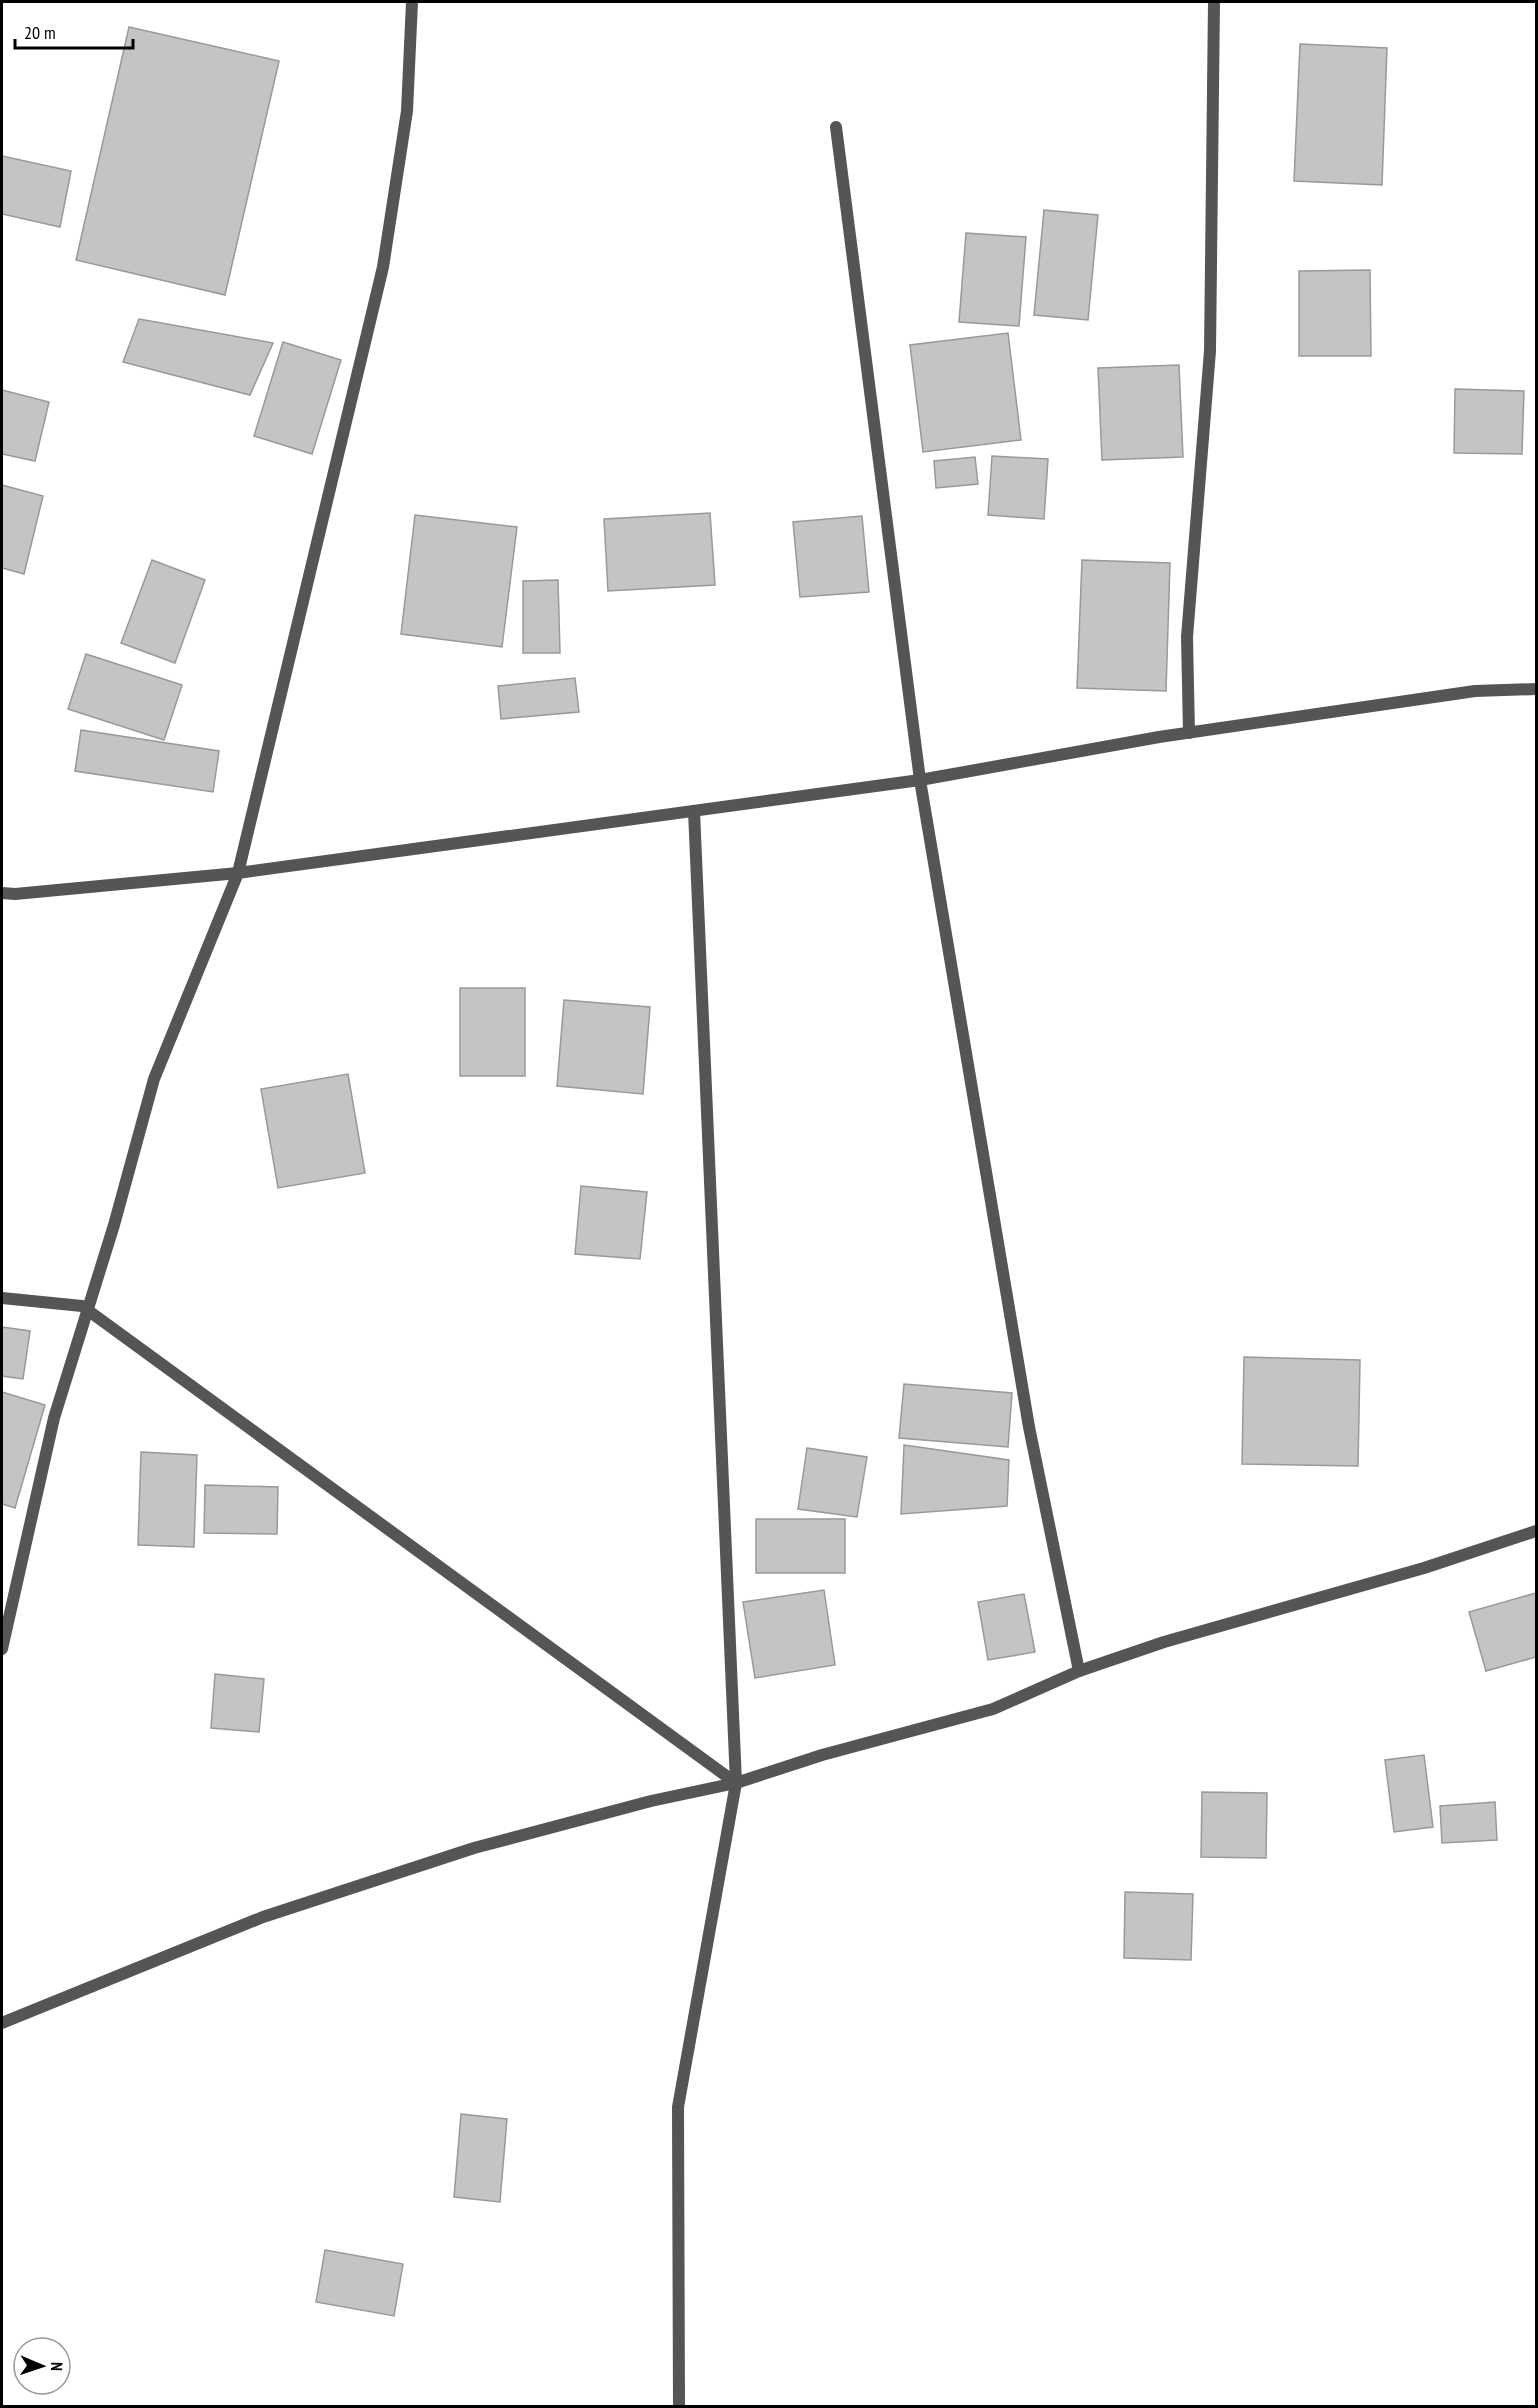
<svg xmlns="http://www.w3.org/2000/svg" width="1538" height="2408" font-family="'PT Sans Narrow',sans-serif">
<rect width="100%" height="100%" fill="#fff"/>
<!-- building -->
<g fill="#c4c4c4" stroke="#999" stroke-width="1.5">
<polygon points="129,27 279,61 225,295 76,260"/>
<polygon points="1300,44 1387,48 1382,185 1294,181"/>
<polygon points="2,156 71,171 60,227 2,214"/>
<polygon points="1044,210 1098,215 1088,320 1034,315"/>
<polygon points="966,233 1026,237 1019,326 959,322"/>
<polygon points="1370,270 1371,356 1299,356 1299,271"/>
<polygon points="139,319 273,343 250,395 123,362"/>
<polygon points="1008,333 1021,440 923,452 910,345"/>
<polygon points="283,342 341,360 312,454 254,436"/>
<polygon points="1179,365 1183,457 1102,460 1098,368"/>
<polygon points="1455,389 1524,391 1522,454 1454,453"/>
<polygon points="2,390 49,402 35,461 2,454"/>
<polygon points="992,456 1048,459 1044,519 988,515"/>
<polygon points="975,457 978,484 936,488 934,461"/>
<polygon points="2,485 43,496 24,574 2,568"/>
<polygon points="710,513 715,585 608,591 604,519"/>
<polygon points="415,515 517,527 502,647 401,634"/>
<polygon points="862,516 869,592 800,597 793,522"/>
<polygon points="152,560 205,580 175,663 121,643"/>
<polygon points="1082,560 1170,563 1166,691 1077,688"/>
<polygon points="558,580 560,653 523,653 523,581"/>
<polygon points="86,654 182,685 164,740 68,709"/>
<polygon points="575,678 579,712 501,719 498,686"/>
<polygon points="81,730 219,751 213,792 75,771"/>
<rect x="460" y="988" width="65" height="88"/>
<polygon points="564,1000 650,1007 643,1094 557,1086"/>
<polygon points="348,1074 365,1173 278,1188 261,1089"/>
<polygon points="581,1186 647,1192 640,1259 575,1254"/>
<polygon points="2,1327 30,1331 23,1379 2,1376"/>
<polygon points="1244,1357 1360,1360 1358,1466 1242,1464"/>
<polygon points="904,1384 1012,1393 1008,1447 899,1438"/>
<polygon points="2,1392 45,1405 15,1508 2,1504"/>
<polygon points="904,1445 1009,1460 1007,1506 901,1514"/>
<polygon points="807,1448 867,1457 857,1517 798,1509"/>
<polygon points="141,1452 197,1455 194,1547 138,1545"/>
<polygon points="205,1485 278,1487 277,1534 204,1533"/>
<rect x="756" y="1519" width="89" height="54"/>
<polygon points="824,1590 835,1665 755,1678 743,1602"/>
<polygon points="1536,1593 1536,1657 1486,1671 1469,1612"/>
<polygon points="1024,1594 1035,1652 988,1660 978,1602"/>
<polygon points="215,1674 264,1679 259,1732 211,1728"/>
<polygon points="1424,1755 1433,1827 1394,1832 1385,1760"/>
<polygon points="1202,1792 1267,1793 1266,1858 1201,1857"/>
<polygon points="1495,1802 1497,1840 1442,1843 1440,1806"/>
<polygon points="1125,1892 1193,1894 1191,1960 1124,1958"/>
<polygon points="461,2114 507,2119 500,2202 454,2197"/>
<polygon points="325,2250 403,2264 394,2316 316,2302"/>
</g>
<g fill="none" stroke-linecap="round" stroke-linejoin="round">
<!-- minor -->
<g stroke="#555" stroke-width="12">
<polyline points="836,127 920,780 1029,1427 1079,1671"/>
<polyline points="1189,733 1187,637 1210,351 1214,2"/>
<polyline points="2,893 15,894 238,873 920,780 1159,737 1475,691 1536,689"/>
<polyline points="2,1298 82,1306 736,1783"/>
<polyline points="2,1649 54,1418 114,1225 154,1079 238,873 383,267 407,111 412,2"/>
<polyline points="2,2023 263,1917 474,1848 651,1801 736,1783 822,1755 993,1709 1079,1671 1164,1642 1424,1568 1536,1531"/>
<polyline points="679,2406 678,2107 736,1783 694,811"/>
</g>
</g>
<!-- border -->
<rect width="1538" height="2408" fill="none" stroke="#000000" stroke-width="6"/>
<!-- north arrow -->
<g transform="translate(42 2366) rotate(92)"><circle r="28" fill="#ffffff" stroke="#999999" stroke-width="1.5"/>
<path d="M0-4.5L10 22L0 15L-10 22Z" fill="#000000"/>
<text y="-9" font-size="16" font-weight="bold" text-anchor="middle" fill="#000000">N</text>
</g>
<!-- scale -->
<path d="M15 39v9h118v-9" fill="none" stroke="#000000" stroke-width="3"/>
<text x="24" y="39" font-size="18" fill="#000000" stroke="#ffffff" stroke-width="4.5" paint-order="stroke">20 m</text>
</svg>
